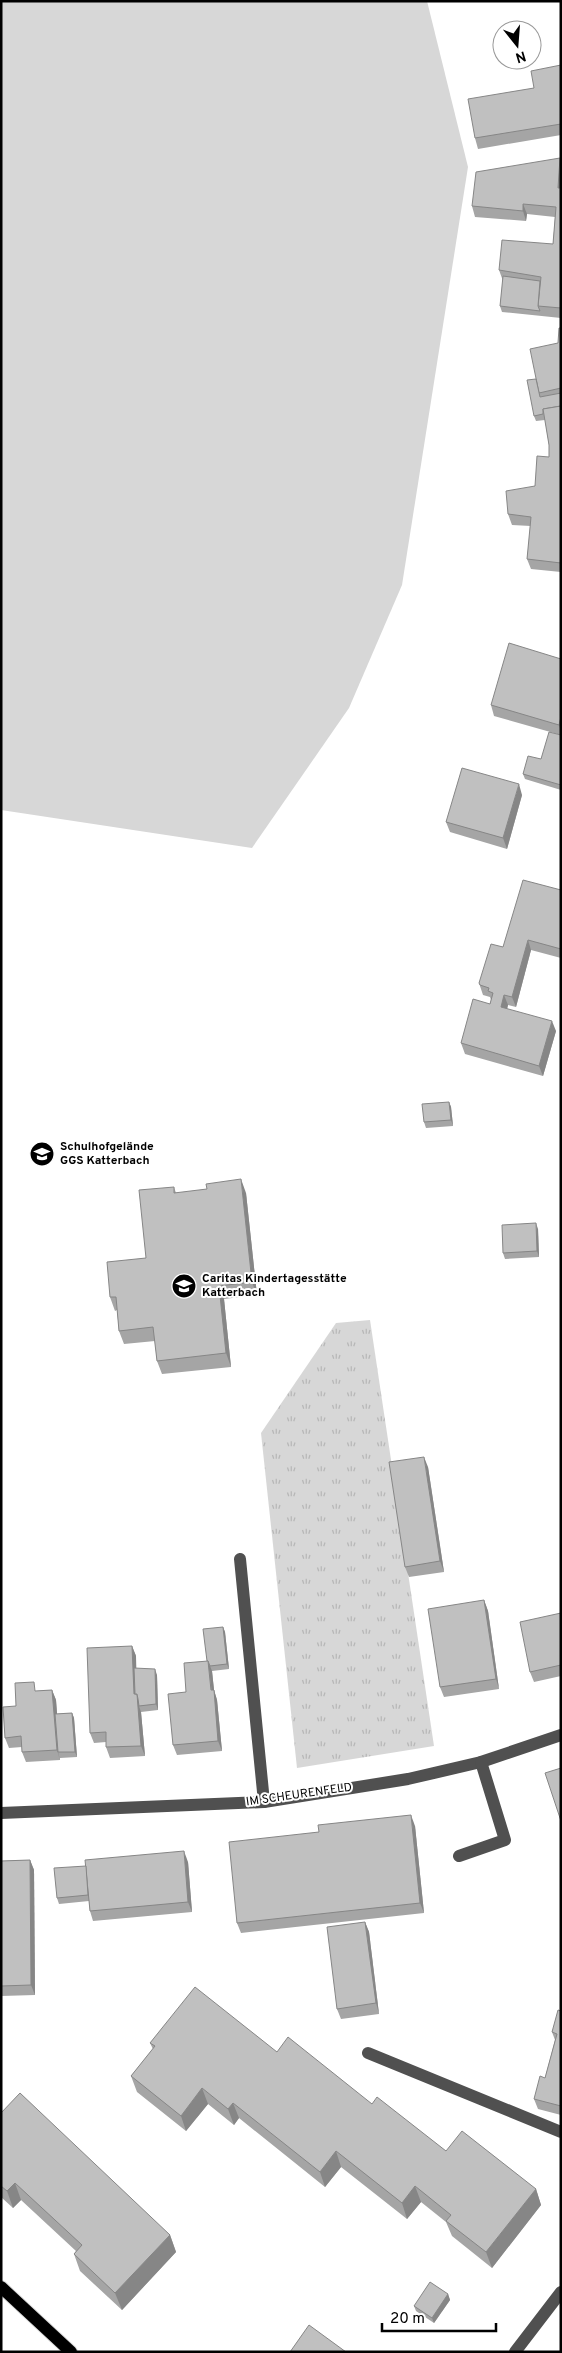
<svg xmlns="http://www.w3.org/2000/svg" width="562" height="2353" font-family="Overpass,sans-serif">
<defs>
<pattern id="park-tufts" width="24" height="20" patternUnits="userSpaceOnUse" patternTransform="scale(1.25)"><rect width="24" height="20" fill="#d7d7d7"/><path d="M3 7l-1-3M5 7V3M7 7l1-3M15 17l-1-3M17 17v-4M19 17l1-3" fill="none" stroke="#b7b7b7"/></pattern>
</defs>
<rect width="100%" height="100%" fill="#fff"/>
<!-- grass -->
<polygon fill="#d7d7d7" points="1,1 427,1 468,167 402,585 349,708 252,848 1,810"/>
<!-- park -->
<polygon fill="url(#park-tufts)" points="370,1320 434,1746 297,1768 261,1433 336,1323"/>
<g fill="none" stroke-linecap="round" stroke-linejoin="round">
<defs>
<polyline id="major" points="1,2287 71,2352"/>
</defs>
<!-- major casing -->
<use href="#major" stroke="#dbdbdb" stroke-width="14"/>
<!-- minor -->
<g stroke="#505050" stroke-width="12">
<polyline points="240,1559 264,1802"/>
<polyline points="1,1813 264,1802 408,1779 481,1762 561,1735"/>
<polyline points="459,1856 505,1840 481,1762"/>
<polyline points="368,2053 561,2132"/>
<polyline points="515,2352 561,2292"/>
</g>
<!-- major -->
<use href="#major" stroke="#000" stroke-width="12"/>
</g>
<!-- wall -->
<g fill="#a5a5a5">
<polygon points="561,65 561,135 478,149 475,138"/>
<polygon points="560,158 561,318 502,312 500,306 503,281 499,270 553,244 555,217 527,214 526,221 475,217 472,206"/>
<polygon points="561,328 561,572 531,569 527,559 531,526 512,525 508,514 535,486 549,457 549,445 545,420 536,421 534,416 536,379 558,343"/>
<polygon points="561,659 561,735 494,716 491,705"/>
<polygon points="561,735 561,790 525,779 523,774 541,759"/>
<polygon points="522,795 507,849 450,832 446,822"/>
<polygon points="561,890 561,958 531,950 516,1007 508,1005 507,1009 556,1031 543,1076 465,1054 461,1043 490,1004 491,1000 490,997 483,995 479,983 503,947"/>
<polygon points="449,1102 451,1107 453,1126 426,1128 424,1122"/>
<polygon points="174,1187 176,1193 246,1193 257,1295 224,1299 231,1367 162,1374 157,1361 155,1341 124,1344 119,1331 117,1310 115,1311 110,1297 146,1258"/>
<polygon points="538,1229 539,1257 505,1259 503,1253"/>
<polygon points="428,1467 444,1572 409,1577 405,1567"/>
<polygon points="484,1600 488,1611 499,1689 444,1697 440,1687"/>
<polygon points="561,1613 561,1676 534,1682 530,1672"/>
<polygon points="223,1627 225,1632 229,1669 212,1671 214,1690 217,1700 222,1751 177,1755 173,1745 186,1692 207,1661"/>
<polygon points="132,1646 136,1656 136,1669 157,1675 158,1710 141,1712 145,1756 110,1758 106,1747 106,1742 94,1743 90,1733"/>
<polygon points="52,1690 56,1700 57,1714 72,1713 74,1718 77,1757 60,1758 60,1757 60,1760 26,1762 22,1752 22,1747 9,1748 5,1738 16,1706 37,1691"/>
<polygon points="415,1826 424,1913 241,1933 237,1923"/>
<polygon points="30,1860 34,1870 35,1995 1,1996 1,1861"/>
<polygon points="188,1862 192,1912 93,1921 90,1911 89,1901 59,1904 57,1898 86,1866"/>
<polygon points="365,1922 369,1932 379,2014 341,2019 337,2009"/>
<polygon points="561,2011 561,2115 538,2109 534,2099 545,2078 555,2040 552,2032"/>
<polygon points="150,2043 277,2052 372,2104 446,2151 536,2189 541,2205 492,2268 452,2236 446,2222 421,2202 407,2219 341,2167 325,2187 239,2118 234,2125 208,2104 186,2131 137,2092 131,2076 153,2049"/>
<polygon points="1,2113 170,2235 176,2252 122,2310 80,2271 74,2254 76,2251 21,2200 13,2208 1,2197"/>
<polygon points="448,2294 450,2300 434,2323 416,2311 414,2306"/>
</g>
<!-- shaded-wall -->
<g fill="#868686">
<polygon points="560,158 561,159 561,197 558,188"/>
<polygon points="523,204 527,214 526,221 523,211"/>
<polygon points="561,717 561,731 559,725"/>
<polygon points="519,784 522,795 507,849 503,838"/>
<polygon points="528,940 531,950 516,1007 512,997"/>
<polygon points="504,995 508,1005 505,1017 501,1007"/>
<polygon points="552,1021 556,1031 543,1076 539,1066"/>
<polygon points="449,1102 451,1107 453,1126 451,1120"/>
<polygon points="241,1179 246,1193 257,1295 252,1282"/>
<polygon points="536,1223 538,1229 539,1257 537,1251"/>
<polygon points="219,1286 224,1299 231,1367 226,1353"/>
<polygon points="424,1457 428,1467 444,1572 440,1561"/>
<polygon points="484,1600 488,1611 499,1689 496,1679"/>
<polygon points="223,1627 225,1632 229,1669 227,1664"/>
<polygon points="132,1646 136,1656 137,1695 140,1704 139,1706 141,1712 145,1756 141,1746 134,1694"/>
<polygon points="208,1661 212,1671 214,1690 217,1700 222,1751 218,1741"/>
<polygon points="155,1669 157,1675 158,1710 156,1704"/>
<polygon points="52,1690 56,1700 60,1752 58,1752 60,1760 57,1750"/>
<polygon points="72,1713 74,1718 77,1757 75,1752"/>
<polygon points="411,1815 415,1826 424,1913 420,1903"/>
<polygon points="184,1851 188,1862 192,1912 188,1902"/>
<polygon points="30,1860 34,1870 35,1995 31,1985"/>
<polygon points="365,1922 369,1932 379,2014 376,2003"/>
<polygon points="202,2088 208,2104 186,2131 181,2116"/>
<polygon points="233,2103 239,2118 234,2125 228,2109"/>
<polygon points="336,2151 341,2167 325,2187 320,2172"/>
<polygon points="15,2183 21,2200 13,2208 7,2191"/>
<polygon points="415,2186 421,2202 407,2219 402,2203"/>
<polygon points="536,2189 541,2205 492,2268 486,2252"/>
<polygon points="170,2235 176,2252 122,2310 115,2293"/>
<polygon points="448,2294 450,2300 434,2323 432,2318"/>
</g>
<!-- building -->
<g fill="#c0c0c0" stroke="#868686">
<polygon points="561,65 561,124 475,138 468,99 534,88 531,71"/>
<polygon points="560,158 558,188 561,188 561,308 538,306 541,277 499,270 502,240 553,244 556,207 523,204 523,211 472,206 476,172"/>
<polygon points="503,276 540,281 538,306 540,311 500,306"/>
<polygon points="559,328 561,328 561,388 539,393 530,349 558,343"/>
<polygon points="536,379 540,397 561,393 561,406 543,409 543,414 534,416 527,380"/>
<polygon points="561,406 561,563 527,559 531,517 508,514 506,491 535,486 537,456 549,457 549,445 543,409"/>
<polygon points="509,643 561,659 561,717 559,725 491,705"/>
<polygon points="549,732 561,735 561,785 523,774 528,756 541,759"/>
<polygon points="462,768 519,784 503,838 446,822"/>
<polygon points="523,880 561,890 561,949 528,940 512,997 504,995 501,1007 552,1021 539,1066 461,1043 473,999 490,1004 493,993 488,991 489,988 480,985 479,983 491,944 503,947"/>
<polygon points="449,1102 451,1120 424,1122 422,1104"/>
<polygon points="241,1179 252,1282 219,1286 226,1353 157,1361 153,1327 119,1331 116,1297 110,1297 107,1262 146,1258 139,1190 174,1187 174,1193 207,1189 206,1184"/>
<polygon points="536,1223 537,1251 503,1253 502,1225"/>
<polygon points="424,1457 440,1561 405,1567 389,1462"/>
<polygon points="484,1600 496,1679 440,1687 428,1609"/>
<polygon points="561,1613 561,1665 530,1672 520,1622"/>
<polygon points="223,1627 227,1664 210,1666 208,1661 207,1661 203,1629"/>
<polygon points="132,1646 134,1694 137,1694 141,1746 106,1747 106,1732 90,1733 87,1648"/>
<polygon points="208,1661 211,1690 214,1690 218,1741 173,1745 168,1694 186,1692 184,1663"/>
<polygon points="134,1668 155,1669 156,1704 139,1706 138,1699 137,1694 135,1694"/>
<polygon points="34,1682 35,1691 52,1690 57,1750 22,1752 21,1736 5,1738 3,1707 16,1706 15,1683"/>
<polygon points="72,1713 75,1752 58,1752 55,1714"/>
<polygon points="561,1768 561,1821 545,1773"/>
<polygon points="411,1815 420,1903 237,1923 229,1842 319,1832 318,1825"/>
<polygon points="184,1851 188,1902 90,1911 85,1860"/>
<polygon points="30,1860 31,1985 1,1986 1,1861"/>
<polygon points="86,1866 88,1895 57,1898 54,1868"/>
<polygon points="365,1922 376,2003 337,2009 327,1927"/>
<polygon points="195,1987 277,2052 288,2037 372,2104 377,2097 446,2151 462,2131 536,2189 486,2252 446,2221 451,2215 415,2186 402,2203 336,2151 320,2172 233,2103 228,2109 202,2088 181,2116 131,2076 155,2046 150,2043"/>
<polygon points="558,2010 561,2011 561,2106 534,2099 540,2076 545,2078 557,2034 552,2032"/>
<polygon points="20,2093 170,2235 115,2293 74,2254 82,2245 15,2183 7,2191 1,2186 1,2113"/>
<polygon points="430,2282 448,2294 432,2318 414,2306"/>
<polygon points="309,2325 346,2352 290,2352"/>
</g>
<!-- icons -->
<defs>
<symbol id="school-disc" viewBox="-11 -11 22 22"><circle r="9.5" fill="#000" stroke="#fff"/><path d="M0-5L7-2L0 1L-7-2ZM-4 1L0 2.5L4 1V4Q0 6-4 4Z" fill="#fff"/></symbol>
</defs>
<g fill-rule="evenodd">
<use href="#school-disc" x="28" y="1140" width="28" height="28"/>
<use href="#school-disc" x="170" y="1272" width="28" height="28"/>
</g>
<g text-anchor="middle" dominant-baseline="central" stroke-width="4" stroke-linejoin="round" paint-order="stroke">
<!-- poi labels -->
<g font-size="12" font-weight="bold" fill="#000" stroke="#fff" text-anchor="start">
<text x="60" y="1147">Schulhofgelände<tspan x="60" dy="14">GGS Katterbach</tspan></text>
<text x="202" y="1279">Caritas Kindertagesstätte<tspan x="202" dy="14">Katterbach</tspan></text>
</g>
<!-- street labels -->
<g font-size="12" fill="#000" stroke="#fff">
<text transform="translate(299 1795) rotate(-8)">IM SCHEURENFELD</text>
</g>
</g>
<!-- border -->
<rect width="562" height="2353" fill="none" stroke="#000000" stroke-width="5"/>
<!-- north arrow -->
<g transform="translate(517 45) rotate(163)"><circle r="24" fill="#ffffff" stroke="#999999"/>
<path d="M0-4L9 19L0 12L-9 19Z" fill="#000000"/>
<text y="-8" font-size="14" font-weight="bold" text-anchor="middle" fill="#000000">N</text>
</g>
<!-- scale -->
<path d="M382 2323v8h114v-8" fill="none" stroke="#000000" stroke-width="2.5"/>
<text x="390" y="2323" font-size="15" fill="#000000" stroke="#ffffff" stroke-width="4" paint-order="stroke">20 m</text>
</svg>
